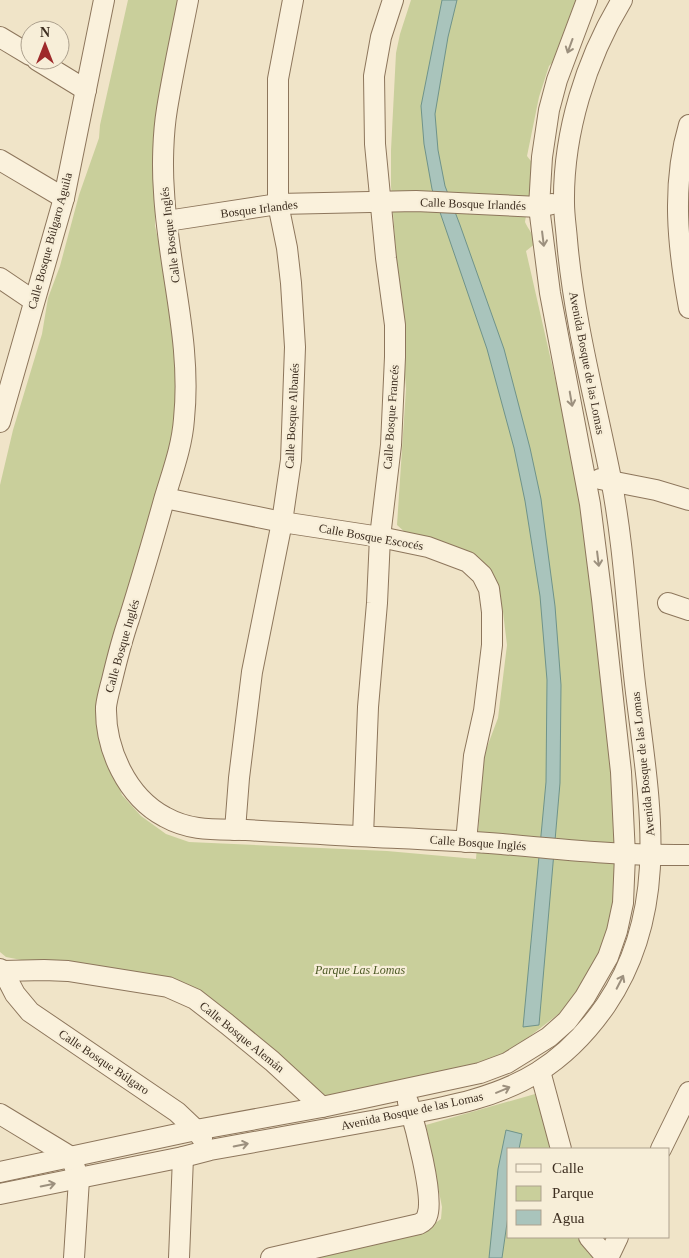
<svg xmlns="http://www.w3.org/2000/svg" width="689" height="1258" font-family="'Times New Roman',serif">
<rect width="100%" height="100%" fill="#f0e4c8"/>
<!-- green -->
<g fill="#c9cf9b">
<path d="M 128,0 L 184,0 L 159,111 L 155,208 L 155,226 L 171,296 L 177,376 L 173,434 L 100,737 L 122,795 L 141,816 L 166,834 L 189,842 L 387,851 L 476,859 L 484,755 L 498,718 L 507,645 L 503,612 L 496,586 L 407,534 L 397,525 L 406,389 L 391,186 L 391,150 L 396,53 L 400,34 L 411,0 L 581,0 L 557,58 L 549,66 L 539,97 L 527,156 L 534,165 L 525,222 C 528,229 533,234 536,243 L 526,251 L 579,483 L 616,780 L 620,882 L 610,924 L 600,954 L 586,981 L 561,1012 L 507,1054 L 469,1069 L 339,1098 L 325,1095 L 310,1087 L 200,995 L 6,957 L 0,952 L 0,485 L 13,430 L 42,334 L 48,298 L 60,266 L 79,195 L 99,138 L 100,125 Z"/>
<polygon points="535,1094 554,1149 508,1149 508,1237 579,1237 588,1253 598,1258 294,1258 428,1228 441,1219 442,1207 426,1125"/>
</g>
<!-- water -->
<g fill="#a9c4bc" stroke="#6f938a">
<polygon points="442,0 457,0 448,37 435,114 438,150 445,186 460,225 504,349 530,448 541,499 546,538 555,606 561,685 560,783 539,1025 523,1027 546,782 547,680 540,596 525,501 514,448 487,349 432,189 424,144 421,106"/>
<polygon points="506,1130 522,1134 519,1149 508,1149 508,1216 502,1258 489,1258 498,1169"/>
</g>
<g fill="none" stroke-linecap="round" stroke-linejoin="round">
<defs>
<g id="minor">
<path d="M 188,0 C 181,36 173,72 167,109 C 163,133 162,167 164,192 C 168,269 192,341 184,419 C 182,447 172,473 164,500 C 153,540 141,580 129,619 C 122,639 117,659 112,680 C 110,688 107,698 106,707 C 105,749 127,797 165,817 C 192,832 217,829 246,830 C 276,832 306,833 336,835 C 391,838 447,840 502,844 C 565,850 626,856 689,855"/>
<polyline points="0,37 30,55"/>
<polyline points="37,60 86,90"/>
<path d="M 689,125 C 671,185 678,248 689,308"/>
<polyline points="0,160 64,198"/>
<polyline points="167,221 278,204 416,201 539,207 552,204"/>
<polyline points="0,278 34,301"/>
<polyline points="0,422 64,198 104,0"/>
<polyline points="600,479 656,490 689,500"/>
<polyline points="165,498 282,522 380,537 428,547 468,562 482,575 489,589 492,612 492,645 484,711 474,756 466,842"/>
<polyline points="668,603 689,610"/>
<polyline points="235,830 239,778 252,672 282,522 291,460 295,347 291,283 287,248 278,204 278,79 293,0"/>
<polyline points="363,836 368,707 377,603 380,537 391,445 395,357 395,325 386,258 375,144 374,76 381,37 393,0"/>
<polyline points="0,969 3,971 15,994 30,1012 177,1112 196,1130 202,1138"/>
<polyline points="3,971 44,970 68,971 168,987 195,999 227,1024 272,1061 322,1107"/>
<polyline points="540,1071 561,1149"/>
<polyline points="0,1114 71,1157 79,1179 74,1258"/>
<polyline points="661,1149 689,1092"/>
<polyline points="0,1172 196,1130 322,1107 480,1073 507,1063 549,1037 567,1021 585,997 608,957 617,931 623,903 625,855 621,772 602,599 590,504 550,293 539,207 542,157 549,110 557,80 587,0"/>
<path d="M 0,1194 L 183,1157 L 210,1150 C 266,1140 321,1130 377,1120 C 432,1109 490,1102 538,1072 C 565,1055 588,1031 606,1005 C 673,906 648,795 635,684 C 627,615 624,546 611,479 C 595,399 574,321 567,240 C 566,227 564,215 564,203 C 563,133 586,59 622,0"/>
<polyline points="589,1237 607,1258"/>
<polyline points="179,1258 183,1157"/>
<path d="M 271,1258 L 419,1224 C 423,1222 426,1220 427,1216 C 435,1198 414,1122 408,1102"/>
<polyline points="608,1258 618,1237"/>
</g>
</defs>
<!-- minor casing -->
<use href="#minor" stroke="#8d765c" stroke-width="22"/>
<!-- minor -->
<use href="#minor" stroke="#faf1dc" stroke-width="20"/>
</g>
<!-- one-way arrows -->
<defs><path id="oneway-shaft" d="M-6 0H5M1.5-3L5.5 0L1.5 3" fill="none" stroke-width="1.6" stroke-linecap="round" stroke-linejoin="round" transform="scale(1.25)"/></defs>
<g stroke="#9c907e">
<use href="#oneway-shaft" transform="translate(570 46) rotate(110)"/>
<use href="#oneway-shaft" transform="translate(543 239) rotate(83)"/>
<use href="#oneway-shaft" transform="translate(571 399) rotate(80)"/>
<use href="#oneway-shaft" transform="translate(598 559) rotate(83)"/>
<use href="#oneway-shaft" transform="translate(620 982) rotate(-63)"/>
<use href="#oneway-shaft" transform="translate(503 1090) rotate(-23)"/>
<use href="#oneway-shaft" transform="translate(241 1145) rotate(-11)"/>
<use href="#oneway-shaft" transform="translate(48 1185) rotate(-11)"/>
</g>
<g text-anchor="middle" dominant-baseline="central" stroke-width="4.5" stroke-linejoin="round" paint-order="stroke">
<!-- street labels -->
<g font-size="12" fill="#3d2e20" stroke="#f7eed8">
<text transform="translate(473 204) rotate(2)">Calle Bosque Irlandés</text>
<text transform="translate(259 209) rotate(-7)">Bosque Irlandes</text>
<text transform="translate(170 235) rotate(-97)">Calle Bosque Inglés</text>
<text transform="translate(50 241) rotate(-75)">Calle Bosque Búlgaro Aguila</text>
<text transform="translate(587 363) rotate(79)">Avenida Bosque de las Lomas</text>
<text transform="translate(292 416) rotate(-87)">Calle Bosque Albanés</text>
<text transform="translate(391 417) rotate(-86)">Calle Bosque Francés</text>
<text transform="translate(371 537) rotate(10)">Calle Bosque Escocés</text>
<text transform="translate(122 646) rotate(-74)">Calle Bosque Inglés</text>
<text transform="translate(643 764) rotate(-96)">Avenida Bosque de las Lomas</text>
<text transform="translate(478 843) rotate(4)">Calle Bosque Inglés</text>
<text transform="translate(242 1037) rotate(39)">Calle Bosque Alemán</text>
<text transform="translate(104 1062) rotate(34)">Calle Bosque Búlgaro</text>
<text transform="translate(412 1111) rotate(-12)">Avenida Bosque de las Lomas</text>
</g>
<!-- park labels -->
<g font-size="12" font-style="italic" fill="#4d5a26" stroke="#f7eed8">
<text x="360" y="970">Parque Las Lomas</text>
</g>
</g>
<!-- legend -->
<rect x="507" y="1148" width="162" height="90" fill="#f7eed8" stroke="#ada18e"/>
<rect x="516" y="1164" width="25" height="8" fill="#faf1dc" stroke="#ada18e"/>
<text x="552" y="1173" font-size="15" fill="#3d2e20">Calle</text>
<rect x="516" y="1186" width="25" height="15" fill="#c9cf9b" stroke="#ada18e"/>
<text x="552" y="1198" font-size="15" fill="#3d2e20">Parque</text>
<rect x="516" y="1210" width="25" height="15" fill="#a9c4bc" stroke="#ada18e"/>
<text x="552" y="1223" font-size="15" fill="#3d2e20">Agua</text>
<!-- north arrow -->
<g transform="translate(45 45)"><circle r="24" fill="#f7eed8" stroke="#ada18e"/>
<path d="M0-4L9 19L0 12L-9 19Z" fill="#9e2a2b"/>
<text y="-8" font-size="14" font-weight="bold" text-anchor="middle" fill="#3d2e20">N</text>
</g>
</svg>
